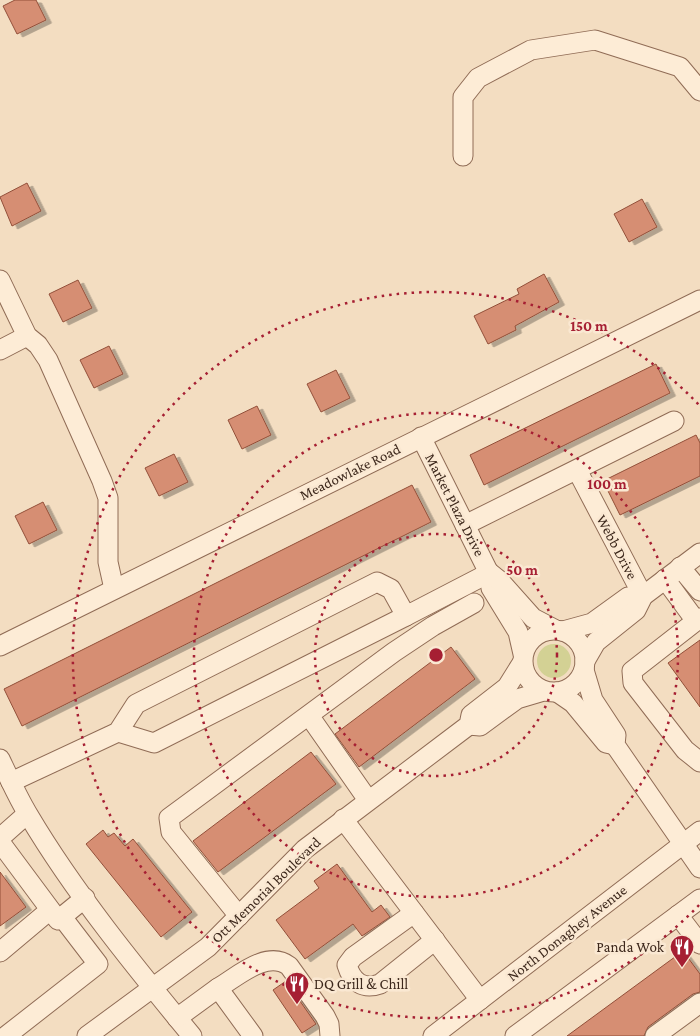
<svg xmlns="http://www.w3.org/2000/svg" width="700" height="1036" font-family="'Crimson Pro',serif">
<defs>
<filter id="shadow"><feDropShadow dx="5.5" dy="3" stdDeviation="0" flood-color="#0004"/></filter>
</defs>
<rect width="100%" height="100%" fill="#f3ddc1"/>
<!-- green -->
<circle fill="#d3d194" cx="554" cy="661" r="17"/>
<!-- building -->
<g fill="#d68e73" stroke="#924f39" filter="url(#shadow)">
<polygon points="15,0 36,0 46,20 17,34 3,6"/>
<polygon points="27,183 41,211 12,226 0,197"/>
<polygon points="642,199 657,227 629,242 614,214"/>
<polygon points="544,274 559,302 515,326 516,330 488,344 474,316 519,294 517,289"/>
<polygon points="78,280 92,308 63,322 49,294"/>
<polygon points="109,346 123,374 94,388 80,360"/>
<polygon points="656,364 670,393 484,485 470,455"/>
<polygon points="336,370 350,398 321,412 307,384"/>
<polygon points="257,406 271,435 242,449 228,420"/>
<polygon points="696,435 700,443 700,476 620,515 603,481"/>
<polygon points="174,454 188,482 159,496 145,468"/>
<polygon points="412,485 431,522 22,726 4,689"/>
<polygon points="43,502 57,530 29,544 15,516"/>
<polygon points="700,640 700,707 668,663"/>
<polygon points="451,647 475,679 359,767 335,734"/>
<polygon points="311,752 336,784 218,872 193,841"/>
<polygon points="103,830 108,837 114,833 125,846 133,839 192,912 161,937 86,844"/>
<polygon points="337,864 372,912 381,905 390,917 362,936 353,924 305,959 276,920 319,888 314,881"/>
<polygon points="0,872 26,907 0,926"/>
<polygon points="683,951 700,974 700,992 693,994 648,1027 644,1036 567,1036"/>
<polygon points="286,981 316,1024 302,1033 273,990"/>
</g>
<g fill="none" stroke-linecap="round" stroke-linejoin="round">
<defs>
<g id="minor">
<polyline points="463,156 463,97 478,78 531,50 595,40 680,67 700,91"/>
<polyline points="0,280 27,336 38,345 48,360 102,481 108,498 108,562 114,589"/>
<polyline points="0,350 27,336"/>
<polyline points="421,437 489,573 491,588 518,632 523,654"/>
<polyline points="577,470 643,596"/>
<polyline points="465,525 674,421"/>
<polyline points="680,567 700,591"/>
<polyline points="490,573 500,581 533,618 554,629"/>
<polyline points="665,579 696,621"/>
<polyline points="700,618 632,671 633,683 685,750 700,762"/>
<circle cx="554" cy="661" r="31"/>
<polyline points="563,631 592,623 628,597 643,596"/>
<polyline points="0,646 700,300"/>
<polyline points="585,661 596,642 636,610 643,596 700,553"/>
<polyline points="584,670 593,700 616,735 615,745 700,868"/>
<polyline points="557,692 573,703 606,743 615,745"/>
<polyline points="310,717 368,800"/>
<polyline points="469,725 480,726 517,699 544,691"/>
<polyline points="118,732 154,743 406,616"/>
<path d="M 0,759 C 9,778 18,798 29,816 C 74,892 136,968 192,1036"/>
<polyline points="11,782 118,732 136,704 377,582 391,589 406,616 489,573"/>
<polyline points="343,819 480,1000"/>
<polyline points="0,838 27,814"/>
<polyline points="0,842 58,920 85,898"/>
<path d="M 414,913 L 353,957 L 347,965 C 352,982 363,990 380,984 L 435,940"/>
<polyline points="678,915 700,944"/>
<polyline points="239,916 171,832 169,818 394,652 433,626 474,603"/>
<polyline points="0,952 50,910"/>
<path d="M 218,988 C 237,977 267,949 289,966 L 325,1016 L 329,1024 L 330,1036"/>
<polyline points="177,1018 218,988 253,1036"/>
<polyline points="6,1036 98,964 62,917"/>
<polyline points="87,1036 208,947 305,849 469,725 471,715 507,687 522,663"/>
<polyline points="433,1036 700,831"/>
<polyline points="515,1036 700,899"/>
<polyline points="655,1036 700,1003"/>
</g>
</defs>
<!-- minor casing -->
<use href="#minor" stroke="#906c56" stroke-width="21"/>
<!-- minor -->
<use href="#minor" stroke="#fdecd6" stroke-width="19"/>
</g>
<!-- distance rings -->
<g fill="none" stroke="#a61f33" stroke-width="2.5" stroke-dasharray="2.5 5">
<circle cx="436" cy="655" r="121"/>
<circle cx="436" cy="655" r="242"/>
<path d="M699 905A363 363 0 1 1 699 405"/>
</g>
<!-- icons -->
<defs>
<symbol id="restaurant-pin" viewBox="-11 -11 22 30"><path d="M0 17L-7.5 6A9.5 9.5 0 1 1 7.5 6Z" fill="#a61f33" stroke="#fae8d2"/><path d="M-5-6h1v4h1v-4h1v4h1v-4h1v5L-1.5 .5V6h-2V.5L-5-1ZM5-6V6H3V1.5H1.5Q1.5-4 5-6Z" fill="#fff"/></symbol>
</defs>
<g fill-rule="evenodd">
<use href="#restaurant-pin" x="668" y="933" width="28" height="38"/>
<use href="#restaurant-pin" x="283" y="970" width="28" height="38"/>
</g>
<g text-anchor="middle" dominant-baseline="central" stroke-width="5" stroke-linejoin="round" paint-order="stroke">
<!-- street labels -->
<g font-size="15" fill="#3d281c" stroke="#fae8d2">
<text transform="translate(350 472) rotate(-26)">Meadowlake Road</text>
<text transform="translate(455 505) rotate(63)">Market Plaza Drive</text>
<text transform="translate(617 547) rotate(62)">Webb Drive</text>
<text transform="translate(266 890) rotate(-44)">Ott Memorial Boulevard</text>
<text transform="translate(567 933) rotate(-38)">North Donaghey Avenue</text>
</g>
<!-- poi labels -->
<g font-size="15" fill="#3d281c" stroke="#fae8d2" text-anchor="end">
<text x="664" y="947">Panda Wok</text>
<text x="314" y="984" text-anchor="start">DQ Grill &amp; Chill</text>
</g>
</g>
<circle cx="436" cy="655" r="8" fill="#a61f33" stroke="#fae8d2" stroke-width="2.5"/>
<g font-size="15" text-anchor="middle" font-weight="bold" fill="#a61f33" stroke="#fae8d2" stroke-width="5" stroke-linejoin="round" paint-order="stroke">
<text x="589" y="331">150 m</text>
<text x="607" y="489">100 m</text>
<text x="522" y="575">50 m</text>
</g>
</svg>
